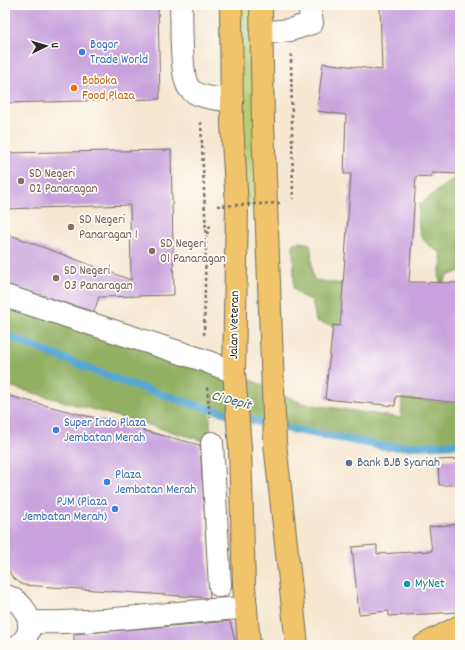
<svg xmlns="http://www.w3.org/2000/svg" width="465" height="650" font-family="Dekko,sans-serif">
<rect width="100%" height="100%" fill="#fdfcf7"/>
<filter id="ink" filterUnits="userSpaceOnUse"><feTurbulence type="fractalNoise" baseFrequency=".025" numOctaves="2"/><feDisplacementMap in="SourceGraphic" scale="8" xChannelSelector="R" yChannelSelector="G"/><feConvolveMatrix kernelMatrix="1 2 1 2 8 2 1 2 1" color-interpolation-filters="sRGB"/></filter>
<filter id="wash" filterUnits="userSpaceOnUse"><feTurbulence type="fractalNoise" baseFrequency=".012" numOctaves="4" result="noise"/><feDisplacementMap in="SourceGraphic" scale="16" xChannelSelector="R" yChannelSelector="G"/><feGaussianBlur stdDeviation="0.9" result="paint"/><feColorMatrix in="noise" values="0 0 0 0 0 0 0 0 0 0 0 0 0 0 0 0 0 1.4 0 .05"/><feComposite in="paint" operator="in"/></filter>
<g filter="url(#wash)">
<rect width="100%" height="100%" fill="#f5e7d0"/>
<!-- green -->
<polygon fill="#b8cc70" stroke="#727c4e" points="231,5 261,5 268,204 237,206"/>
<!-- forest -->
<g fill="#92b062" stroke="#5e6e46">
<path d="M 460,178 L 460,271 L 447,276 C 442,288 433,297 428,308 C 424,318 425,337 435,343 C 440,346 450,347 454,351 C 461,358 460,366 459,375 C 439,390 423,383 404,370 L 402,359 L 410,330 L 404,321 C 375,317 344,332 316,321 L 312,300 L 301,296 L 294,289 L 293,243 L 300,242 L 310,244 C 313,257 310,267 314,280 L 345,284 L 365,293 L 408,293 L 425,296 L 434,291 L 440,283 L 439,273 L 442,262 L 440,252 C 418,242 417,228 419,205 L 451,180 Z"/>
<polygon points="5,295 234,372 301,403 401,418 402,398 460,404 460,444 389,447 274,426 209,409 212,443 5,385"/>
</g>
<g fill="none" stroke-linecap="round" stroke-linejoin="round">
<!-- stream -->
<polyline stroke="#56a7d1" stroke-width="8" points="5,335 118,380 192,404 274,426 389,447 460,444"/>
</g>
<g id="blocks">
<!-- building -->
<g fill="#c9a2dd">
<polygon points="5,5 158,5 160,99 5,103"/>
<polygon points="380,5 460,5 460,174 432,173 431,177 416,176 409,282 460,283 460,403 396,396 395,406 325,399 333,325 340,326 351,174 344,174 346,115 317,111 323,63 382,70"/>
<polygon points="171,150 174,295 99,297 94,312 5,284 5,233 131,280 130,205 5,209 5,153"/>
<polygon points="5,395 200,445 210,598 23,585 12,577 5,562"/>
<polygon points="460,459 460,485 439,485 438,460"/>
<polygon points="460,524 460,612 389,616 389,611 359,614 352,547 377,545 377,554 432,551 429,527"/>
<polygon points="230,621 236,645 74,645 74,634"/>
</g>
</g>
</g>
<g filter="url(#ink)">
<use href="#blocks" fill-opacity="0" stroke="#726d65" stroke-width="1"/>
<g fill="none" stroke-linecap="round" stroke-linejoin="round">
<defs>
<g id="minor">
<path d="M 181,5 C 182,21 180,77 189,88 C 197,98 220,99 232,101"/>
<polyline points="261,33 290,30 312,23 309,5"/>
<polyline points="5,296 203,360 234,372"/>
<polyline points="212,443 220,586"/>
<path d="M 5,596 C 27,601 39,630 19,645"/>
<path d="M 29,622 C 102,624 173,611 246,608"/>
</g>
<g id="major">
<polyline points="231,5 232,124 237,206 234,372 240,448 244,585 249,645"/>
<polyline points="261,5 263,124 275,443 297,645"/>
<polyline points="424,645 460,626"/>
</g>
</defs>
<!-- minor casing -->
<use href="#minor" stroke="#726d65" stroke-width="24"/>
<!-- major casing -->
<use href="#major" stroke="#726d65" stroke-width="24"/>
<!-- path -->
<g stroke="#726d65" stroke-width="2.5" stroke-dasharray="3 3" stroke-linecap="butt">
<polyline points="291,54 293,199"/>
<polyline points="201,122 206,236 204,335"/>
<polyline points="207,234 211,223"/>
<polyline points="207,387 210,418"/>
</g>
<!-- minor -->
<use href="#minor" stroke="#fff" stroke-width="22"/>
<!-- major -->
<use href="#major" stroke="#f1c36a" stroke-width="22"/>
<!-- path-bridge -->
<polyline stroke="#726d65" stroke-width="2.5" stroke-dasharray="3 3" stroke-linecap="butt" points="217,206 281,203"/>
</g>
</g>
<!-- markers -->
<g fill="#3f7fe0" stroke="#fdfcf7" stroke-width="1.5">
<circle cx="82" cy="52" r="4"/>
<circle cx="56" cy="430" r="4"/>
<circle cx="107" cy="482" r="4"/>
<circle cx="115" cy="509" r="4"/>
</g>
<circle fill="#e8710a" stroke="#fdfcf7" stroke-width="1.5" cx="74" cy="88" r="4"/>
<g fill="#8d6e63" stroke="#fdfcf7" stroke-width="1.5">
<circle cx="21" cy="181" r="4"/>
<circle cx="71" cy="227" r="4"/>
<circle cx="152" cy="251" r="4"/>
<circle cx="56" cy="278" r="4"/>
</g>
<circle fill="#5c6f8a" stroke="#fdfcf7" stroke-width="1.5" cx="349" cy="463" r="4"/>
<circle fill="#0f9aa8" stroke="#fdfcf7" stroke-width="1.5" cx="407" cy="584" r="4"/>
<g text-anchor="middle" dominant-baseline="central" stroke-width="3.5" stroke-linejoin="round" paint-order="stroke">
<!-- shop labels -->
<g font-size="13" fill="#366cbe" stroke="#fdfcf7" text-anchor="start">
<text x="90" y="45">Bogor<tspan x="90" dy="15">Trade World</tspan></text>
<text x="64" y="423">Super Indo Plaza<tspan x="64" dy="15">Jembatan Merah</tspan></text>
<text x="115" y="475">Plaza<tspan x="115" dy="15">Jembatan Merah</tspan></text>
<text x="107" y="502" text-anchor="end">PJM (Plaza<tspan x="107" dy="15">Jembatan Merah)</tspan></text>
</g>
<!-- food labels -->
<g font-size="13" fill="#c56008" stroke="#fdfcf7" text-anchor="start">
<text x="82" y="81">Boboka<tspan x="82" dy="15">Food Plaza</tspan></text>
</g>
<!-- education labels -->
<g font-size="13" fill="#785e54" stroke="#fdfcf7" text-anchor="start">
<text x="29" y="174">SD Negeri<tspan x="29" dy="15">02 Panaragan</tspan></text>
<text x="79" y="220">SD Negeri<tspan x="79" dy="15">Panaragan 1</tspan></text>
<text x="160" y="244">SD Negeri<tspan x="160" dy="15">01 Panaragan</tspan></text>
<text x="64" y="271">SD Negeri<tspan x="64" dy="15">03 Panaragan</tspan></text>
</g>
<!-- street labels -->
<g font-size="13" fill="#2b2b2b" stroke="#fdfcf7">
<text transform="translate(235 325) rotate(-89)">Jalan Veteran</text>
</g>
<!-- service labels -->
<g font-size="13" fill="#4e5e75" stroke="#fdfcf7" text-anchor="start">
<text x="357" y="463">Bank BJB Syariah</text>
</g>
<!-- culture labels -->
<g font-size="13" fill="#0d838f" stroke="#fdfcf7" text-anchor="start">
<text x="415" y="584">MyNet</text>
</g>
<!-- water labels -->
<g font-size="14" font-style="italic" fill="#3c5d6d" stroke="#fdfcf7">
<text transform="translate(231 401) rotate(15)">Ci Depit</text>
</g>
</g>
<!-- margin -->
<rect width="465" height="650" fill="none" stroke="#fdfcf7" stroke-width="20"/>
<!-- north arrow -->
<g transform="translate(46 46) rotate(85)" stroke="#fdfcf7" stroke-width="3" paint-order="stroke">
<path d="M0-3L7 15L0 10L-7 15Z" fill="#2b2b2b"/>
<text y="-6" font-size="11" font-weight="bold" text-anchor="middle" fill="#2b2b2b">U</text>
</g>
</svg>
